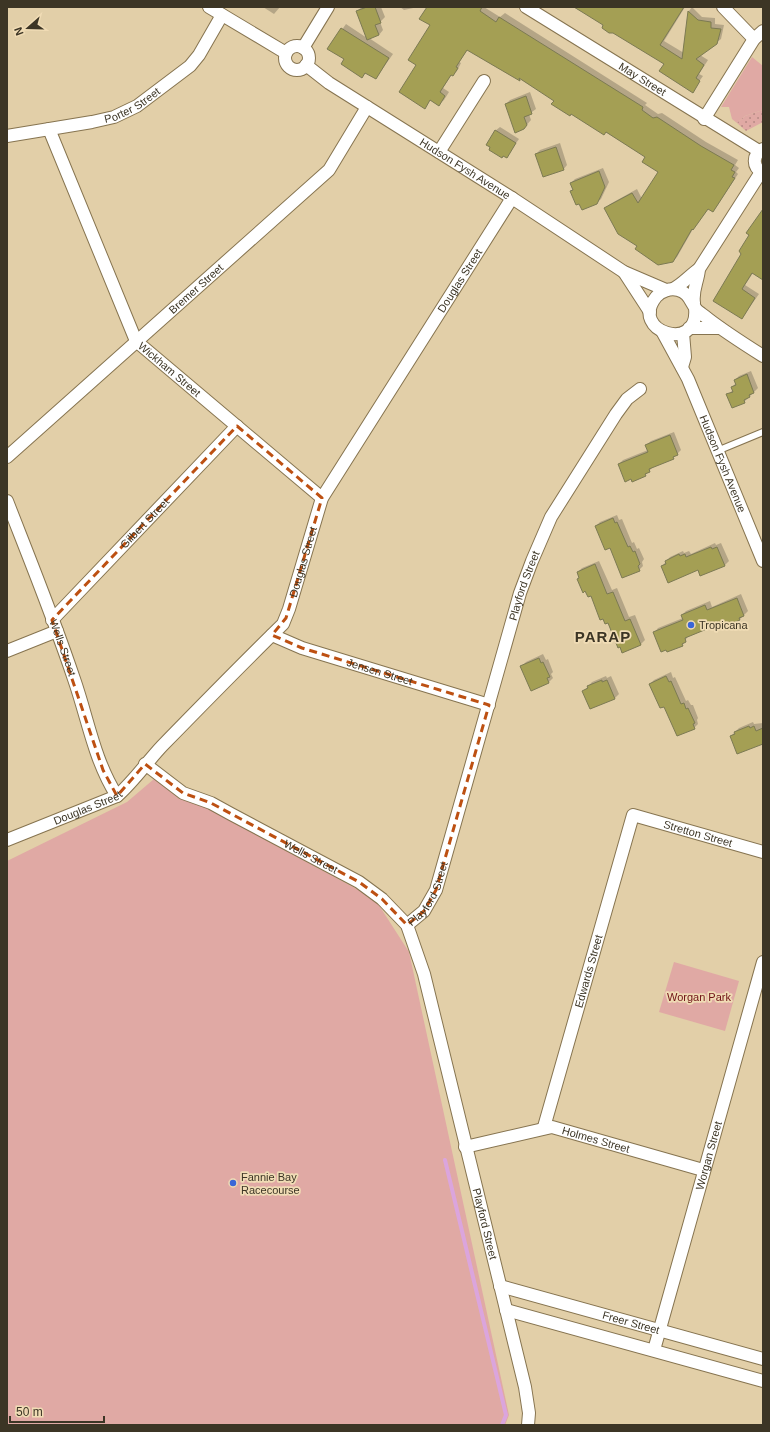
<svg xmlns="http://www.w3.org/2000/svg" width="770" height="1432" font-family="Arial,sans-serif">
<defs>
<pattern id="garden-dots" width="8" height="8" patternUnits="userSpaceOnUse"><rect width="8" height="8" fill="#e0a9a4"/><path d="M2 2h.1M6 6h.1" fill="none" stroke="#b78a85" stroke-width="1.8" stroke-linecap="round"/></pattern>
</defs>
<rect width="100%" height="100%" fill="#e2cfa8"/>
<!-- green -->
<g fill="#e0a9a4">
<polygon points="752,57 763,66 763,110 745,116 737,123 732,119 729,107 721,107"/>
<polygon points="154,779 375,899 409,952 509,1415 505,1425 7,1425 7,861 127,802"/>
<polygon points="674,962 739,981 725,1031 659,1012"/>
</g>
<!-- garden -->
<polygon fill="url(#garden-dots)" points="763,110 763,122 746,131 737,123 745,116"/>
<!-- shadow -->
<g fill="#0003">
<polygon points="263,7 280,7 274,14"/>
<polygon points="362,7 381,7 385,17 380,22 383,30 379,35 369,38 393,54 376,78 367,72 362,76 346,59 329,48 346,24 367,38 357,11"/>
<polygon points="400,7 418,7 404,10"/>
<polygon points="428,7 484,7 500,17 505,13 647,103 645,105 658,114 662,113 706,142 738,160 735,165 739,168 736,172 738,174 717,206 713,211 709,208 693,229 677,257 673,261 638,246 606,208 610,204 637,189 642,199 659,172 646,157 521,79 520,80 468,49 459,62 461,63 457,71 452,74 443,88 449,92 444,100 439,104 431,99 424,108 417,65 431,25"/>
<polygon points="573,7 685,7 664,41 684,53 689,11 692,7 702,17 715,18 715,24 724,25 721,39 700,55 708,60 699,74 703,76 692,91 665,64 583,11 582,12"/>
<polygon points="530,92 536,109 529,114 531,120 524,128 506,104 510,100"/>
<polygon points="500,127 519,139 507,156 495,131"/>
<polygon points="560,143 567,165 563,170 536,154 540,150"/>
<polygon points="603,168 609,182 601,199 596,203 571,191 574,189 571,183 575,179"/>
<polygon points="763,211 763,279 753,273 745,285 759,294 742,318 742,255 750,235 747,233"/>
<polygon points="751,371 758,388 744,402 727,395 733,390 732,387 736,383 735,380 739,376"/>
<polygon points="674,432 681,450 673,458 653,467 645,475 631,478 619,464 623,460 648,450 646,445 651,441"/>
<polygon points="617,515 619,520 622,519 632,543 634,542 637,549 639,548 644,559 642,562 643,566 639,570 611,547 596,526 600,522"/>
<polygon points="715,543 716,545 721,543 729,561 725,565 701,575 698,569 662,566 670,557 683,551 684,553 689,551 691,554"/>
<polygon points="599,561 612,590 617,588 629,617 635,615 645,640 641,644 622,652 608,622 591,595 578,579 580,577 578,572 582,568"/>
<polygon points="741,594 748,611 739,620 719,623 689,635 682,645 654,633 658,628 683,618 682,615 686,611 710,601 712,607"/>
<polygon points="543,654 546,660 548,659 553,672 551,674 553,678 549,682 522,666 526,662"/>
<polygon points="671,672 673,678 675,677 686,701 688,700 691,705 693,705 698,718 697,720 698,724 694,728 664,705 650,684 654,680"/>
<polygon points="606,676 607,678 611,676 619,694 615,698 584,691 592,682"/>
<polygon points="753,722 754,724 763,723 763,743 731,736 739,728"/>
</g>
<g fill="none" stroke-linecap="round" stroke-linejoin="round">
<!-- stream -->
<polyline stroke="#dba5dd" stroke-width="4" points="445,1160 506,1415 502,1425"/>
</g>
<!-- building -->
<g fill="#a49f54" stroke="#7c7a53">
<polygon points="367,7 375,7 381,23 375,25 379,35 367,40 356,11"/>
<polygon points="427,7 482,7 480,11 496,22 499,17 643,107 642,110 653,118 657,117 701,146 734,165 731,170 735,172 732,177 735,178 713,212 708,209 693,230 692,229 673,262 658,265 635,249 637,246 618,234 604,208 632,193 638,203 658,172 642,162 645,157 606,132 604,135 571,114 570,116 551,104 554,101 519,78 520,81 467,50 456,67 458,68 453,76 451,75 440,92 445,96 439,106 430,100 425,109 399,92 416,65 408,60 430,25 419,19"/>
<polygon points="574,7 684,7 660,45 682,59 688,11 698,20 711,22 711,28 721,29 717,44 696,59 704,65 696,78 700,81 693,93 659,71 664,64 613,33 609,33 602,28 603,25"/>
<polygon points="341,28 389,58 376,79 365,73 362,78 341,64 344,59 327,49"/>
<polygon points="526,96 532,114 524,117 527,125 524,129 515,133 505,104"/>
<polygon points="495,130 516,143 507,158 503,156 502,158 489,150 490,147 486,145"/>
<polygon points="556,147 564,170 543,177 535,154"/>
<polygon points="599,171 605,187 597,204 582,210 579,204 576,205 570,191 573,190 570,183"/>
<polygon points="763,209 763,280 752,273 742,289 755,298 742,319 713,301 741,254 739,251 749,235 746,233"/>
<polygon points="747,374 754,393 749,395 750,397 744,400 745,403 732,408 726,394 733,392 731,387 736,385 734,380"/>
<polygon points="670,435 678,455 673,457 674,459 649,469 650,472 645,474 646,476 632,482 631,479 625,482 618,464 648,452 645,445"/>
<polygon points="613,518 615,523 617,522 628,547 630,546 633,552 635,551 640,564 638,566 640,571 622,578 610,548 605,550 595,526"/>
<polygon points="711,547 712,549 717,547 725,566 700,576 698,570 668,583 661,566 666,564 665,561 679,554 680,556 685,554 686,557"/>
<polygon points="595,564 607,594 613,592 625,621 630,619 641,645 622,653 620,647 618,648 608,623 605,624 603,619 600,620 591,596 588,597 585,591 583,593 577,579 579,578 577,572"/>
<polygon points="737,598 744,616 739,618 740,620 726,626 725,624 720,627 719,624 685,638 686,642 682,644 683,646 667,652 666,650 661,652 653,632 683,620 681,615 705,605 707,610"/>
<polygon points="539,658 541,663 543,662 550,677 547,678 549,683 531,691 520,666"/>
<polygon points="666,676 669,682 671,681 681,704 684,703 686,709 688,708 695,723 693,724 695,729 677,736 664,707 660,708 649,684"/>
<polygon points="602,680 602,682 607,680 615,699 590,709 582,691 588,688 587,686"/>
<polygon points="749,726 750,728 754,726 756,731 763,728 763,744 737,754 730,736 735,734 734,732"/>
</g>
<g fill="none" stroke-linecap="round" stroke-linejoin="round">
<defs>
<polyline id="service" points="717,451 763,432"/>
<g id="minor">
<polyline points="209,7 286,53"/>
<path id="s1" d="M 526,7 L 759,151"/>
<polyline points="723,7 754,39"/>
<circle cx="297" cy="58" r="12"/>
<polyline points="303,48 328,7"/>
<path id="s2" d="M 306,65 L 329,83 L 512,198 L 624,272 L 666,290"/>
<polyline points="704,119 754,39 763,31"/>
<path id="s3" d="M 49,129 L 136,341 L 322,498"/>
<path id="s4" d="M 7,136 L 92,122 L 114,117 L 137,106 L 190,66 L 199,55 L 222,15"/>
<path d="M 763,149 C 752,155 752,167 763,173"/>
<polyline points="439,152 484,81"/>
<polyline points="624,272 650,312"/>
<path d="M 673,289 C 683,284 689,276 699,269"/>
<path d="M 694,303 C 692,290 698,282 699,269 L 761,172"/>
<path d="M 695,308 C 700,354 628,332 656,297 C 661,291 670,288 678,290 C 689,293 690,301 696,309 C 698,312 704,315 707,318 C 725,332 744,344 763,356"/>
<polyline points="689,328 720,328"/>
<path id="s5" d="M 663,333 L 688,379 L 763,561"/>
<polyline points="682,367 685,357 683,333"/>
<path id="s6" d="M 7,457 L 329,170 L 367,107"/>
<path id="s7" d="M 7,501 C 30,560 54,619 74,679 C 88,719 94,760 117,796"/>
<path id="s8" d="M 52,620 L 237,426"/>
<path id="s9" d="M 272,635 L 302,648 L 489,705"/>
<polyline points="7,651 57,631"/>
<path id="s10" d="M 145,764 L 183,793 L 211,803 L 231,814 L 359,882 L 382,899 L 407,925 L 424,974 L 525,1387 L 529,1413 L 528,1425"/>
<path id="s11" d="M 7,840 L 117,796 C 134,781 147,762 162,746 C 202,705 242,664 283,624 L 289,609 L 322,498 L 512,198"/>
<path id="s12" d="M 407,925 L 424,911 L 436,890 L 520,593 L 532,561 L 551,517 L 616,414 L 627,399 L 640,389"/>
<path id="s13" d="M 544,1127 L 633,815 L 763,852"/>
<path id="s14" d="M 465,1147 L 552,1127 L 703,1170"/>
<path id="s15" d="M 500,1286 L 763,1359"/>
<polyline points="506,1310 763,1381"/>
<path id="s16" d="M 654,1350 L 763,962"/>
</g>
</defs>
<!-- service casing -->
<use href="#service" stroke="#867450" stroke-width="8"/>
<!-- minor casing -->
<use href="#minor" stroke="#867450" stroke-width="14"/>
<!-- service -->
<use href="#service" stroke="#fff" stroke-width="6"/>
<!-- minor -->
<use href="#minor" stroke="#fff" stroke-width="12"/>
</g>
<!-- marked area -->
<path fill="none" stroke="#bd5012" stroke-width="3" stroke-dasharray="8 5" stroke-linejoin="round" d="M 237,426 L 322,498 L 286,618 L 272,635 L 302,648 L 489,705 L 436,890 L 424,911 L 407,925 L 382,899 L 359,882 L 211,803 L 183,793 L 145,764 L 117,796 L 103,770 L 52,620 Z"/>
<!-- markers -->
<g fill="#3a66d7" stroke="#f0dcb5" stroke-width="1.5">
<circle cx="691" cy="625" r="4"/>
<circle cx="233" cy="1183" r="4"/>
</g>
<g text-anchor="middle" dominant-baseline="central" stroke-width="3.5" stroke-linejoin="round" paint-order="stroke">
<!-- street labels -->
<g font-size="11" fill="#3c3525" stroke="#f0dcb5">
<text stroke="none"><textPath href="#s1" startOffset="137">May Street</textPath></text>
<text stroke="none"><textPath href="#s4" startOffset="130">Porter Street</textPath></text>
<text stroke="none"><textPath href="#s2" startOffset="190">Hudson Fysh Avenue</textPath></text>
<text stroke="none"><textPath href="#s11" startOffset="747">Douglas Street</textPath></text>
<text stroke="none"><textPath href="#s6" startOffset="253">Bremer Street</textPath></text>
<text stroke="none"><textPath href="#s3" startOffset="273">Wickham Street</textPath></text>
<text stroke="none"><textPath href="#s5" startOffset="144">Hudson Fysh Avenue</textPath></text>
<text stroke="none"><textPath href="#s8" startOffset="134">Gilbert Street</textPath></text>
<text stroke="none"><textPath href="#s11" startOffset="423">Douglas Street</textPath></text>
<text stroke="none"><textPath href="#s12" startOffset="363">Playford Street</textPath></text>
<text stroke="none"><textPath href="#s7" startOffset="157">Wells Street</textPath></text>
<text stroke="none"><textPath href="#s9" startOffset="114">Jensen Street</textPath></text>
<text stroke="none"><textPath href="#s11" startOffset="87">Douglas Street</textPath></text>
<text stroke="none"><textPath href="#s13" startOffset="392">Stretton Street</textPath></text>
<text stroke="none"><textPath href="#s10" startOffset="191">Wells Street</textPath></text>
<text stroke="none"><textPath href="#s12" startOffset="39">Playford Street</textPath></text>
<text stroke="none"><textPath href="#s13" startOffset="162">Edwards Street</textPath></text>
<text stroke="none"><textPath href="#s14" startOffset="135">Holmes Street</textPath></text>
<text stroke="none"><textPath href="#s16" startOffset="202">Worgan Street</textPath></text>
<text stroke="none"><textPath href="#s10" startOffset="619">Playford Street</textPath></text>
<text stroke="none"><textPath href="#s15" startOffset="136">Freer Street</textPath></text>
</g>
<!-- poi labels -->
<g font-size="11" fill="#3c3525" stroke="#f0dcb5" text-anchor="start">
<text x="699" y="625">Tropicana</text>
<text x="241" y="1177">Fannie Bay<tspan x="241" dy="13">Racecourse</tspan></text>
</g>
<!-- park labels -->
<g font-size="11" fill="#6f1115" stroke="#f0dcb5">
<text x="699" y="997">Worgan Park</text>
</g>
<!-- district labels -->
<g font-size="15" font-weight="bold" letter-spacing="1" fill="#3c3525" stroke="#f0dcb5">
<text x="603" y="636">PARAP</text>
</g>
</g>
<!-- border -->
<rect width="770" height="1432" fill="none" stroke="#3c3525" stroke-width="16"/>
<!-- north arrow -->
<g transform="translate(28 28) rotate(250)" stroke="#f0dcb5" stroke-width="3" paint-order="stroke">
<path d="M0-3L7 15L0 10L-7 15Z" fill="#3c3525"/>
<text y="-6" font-size="11" font-weight="bold" text-anchor="middle" fill="#3c3525">N</text>
</g>
<!-- scale -->
<path d="M10 1416v6h94v-6" fill="none" stroke="#3c3525" stroke-width="2"/>
<text x="16" y="1416" font-size="12" fill="#3c3525" stroke="#f0dcb5" stroke-width="3" paint-order="stroke">50 m</text>
</svg>
